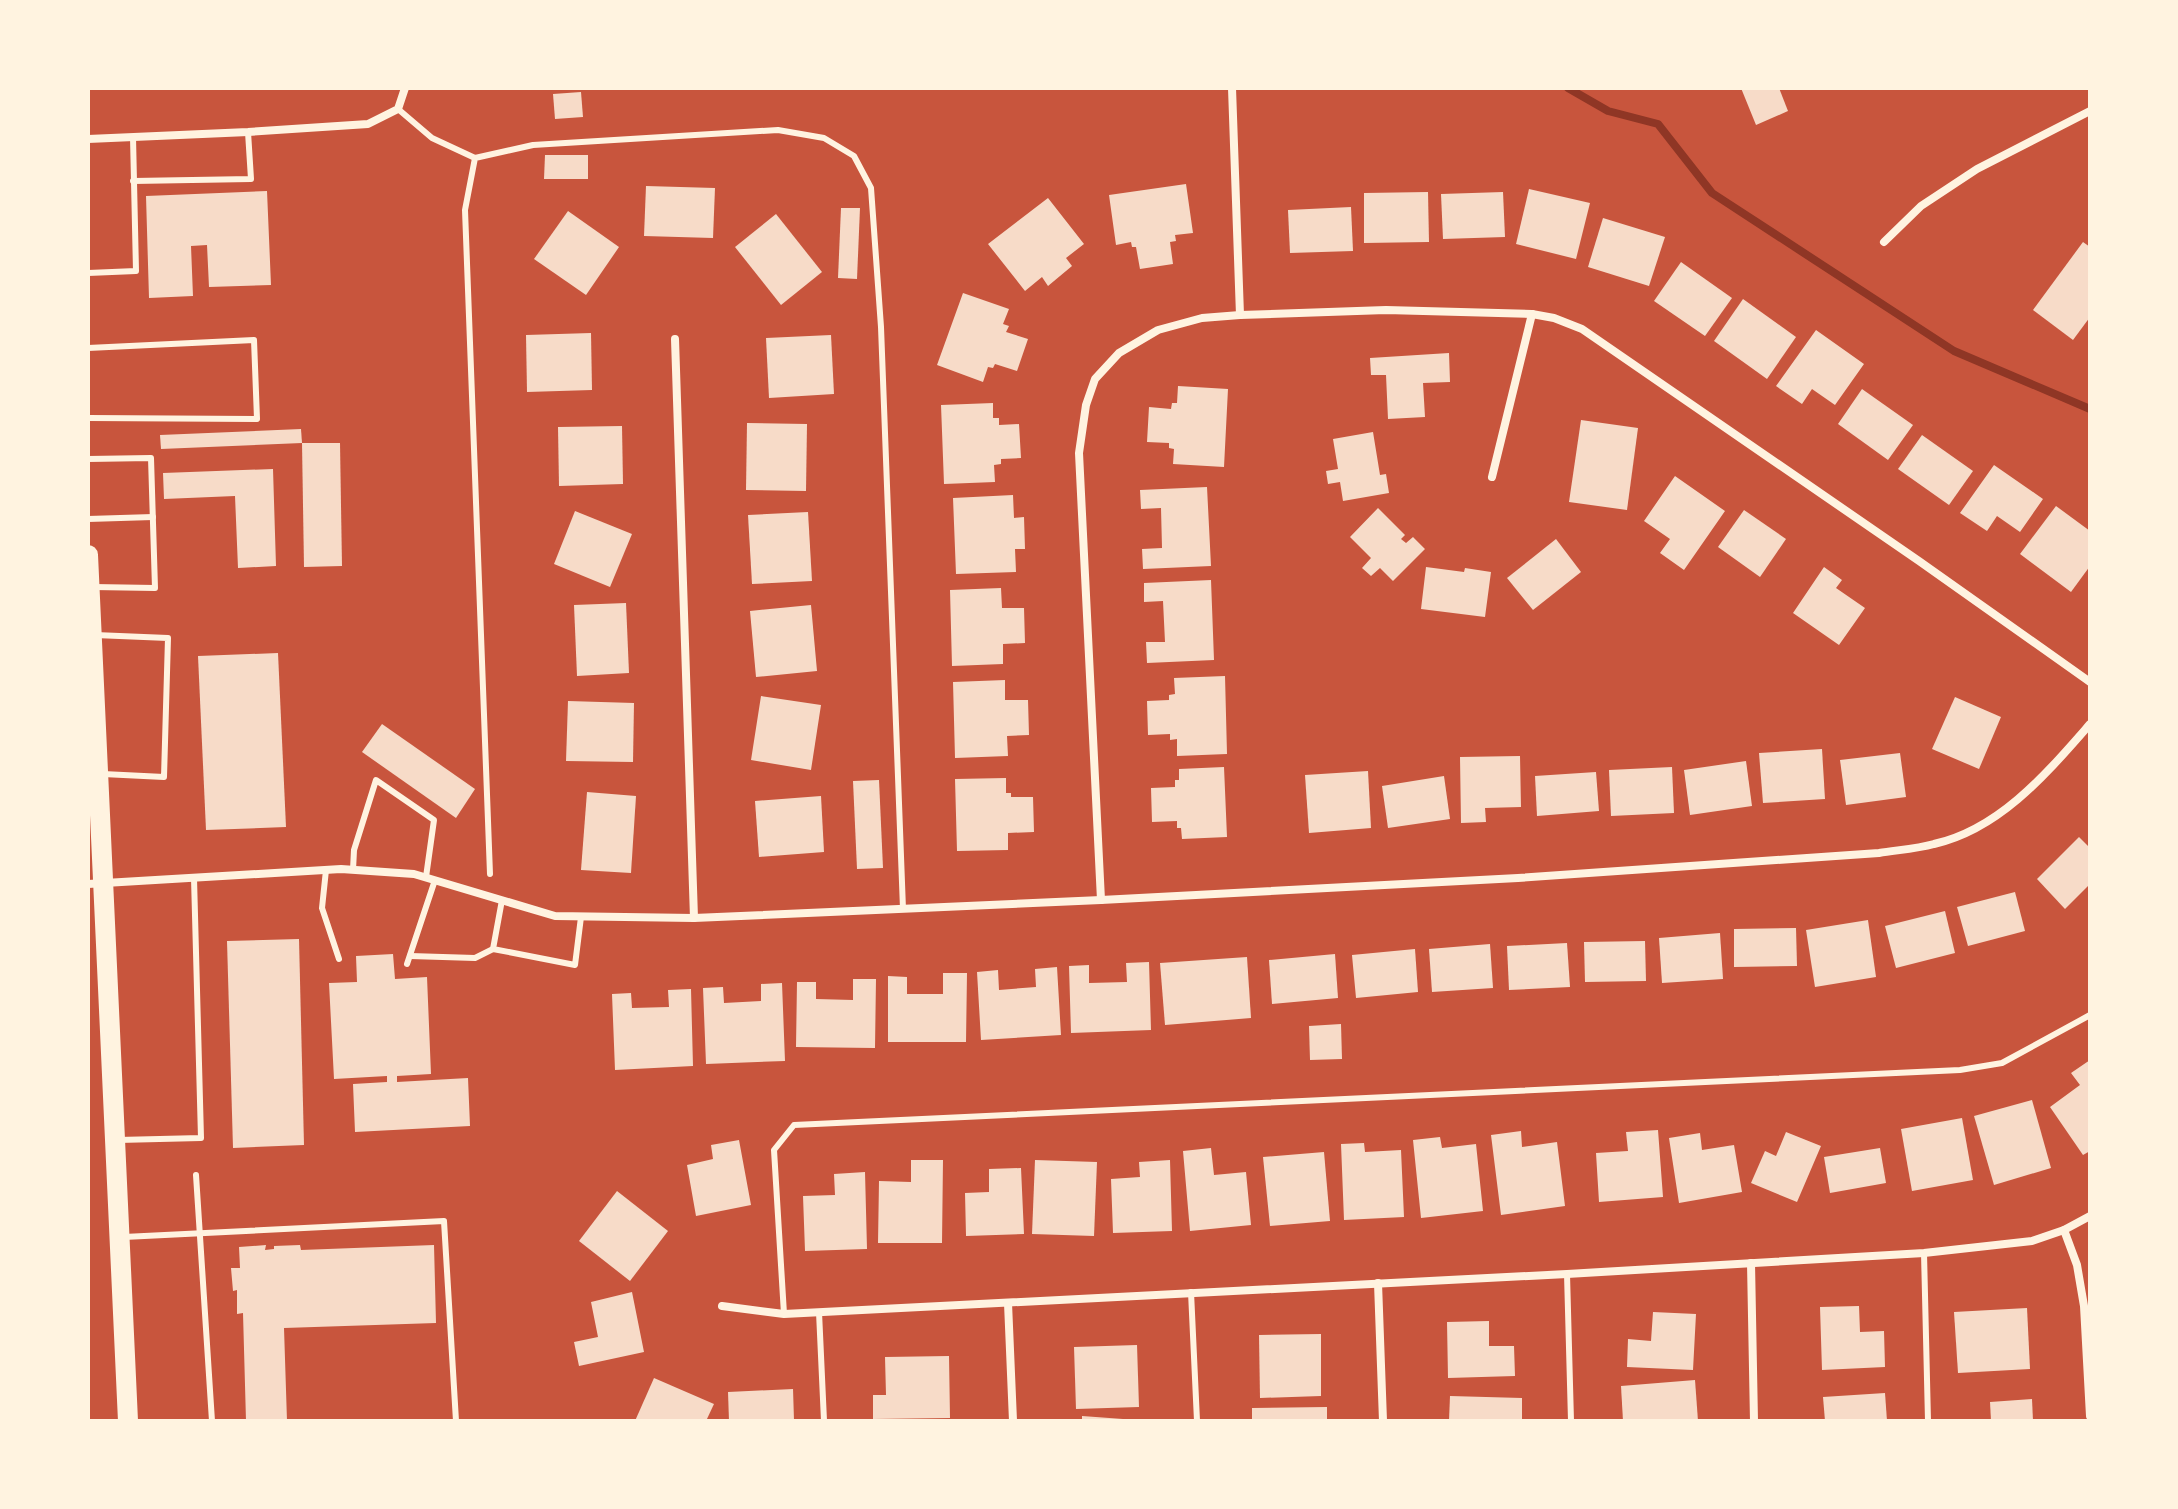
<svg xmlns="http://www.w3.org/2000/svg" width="2178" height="1509" font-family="'Asap Condensed',sans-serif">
<rect width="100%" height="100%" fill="#c8553d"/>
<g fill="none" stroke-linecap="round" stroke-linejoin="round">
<!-- stream -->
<polyline stroke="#8f3625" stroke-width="8" points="1568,88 1608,111 1658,124 1712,193 1954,351 2090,409"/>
</g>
<!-- building -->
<g fill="#f7dbc8">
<polygon points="1741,88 1779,88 1788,111 1756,125"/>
<polygon points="581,92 583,117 555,119 553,94"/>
<polygon points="545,155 588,155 588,179 544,179"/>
<polygon points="1186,184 1193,233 1175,235 1176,241 1170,242 1173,264 1140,269 1136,247 1132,247 1131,242 1116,245 1109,195"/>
<polygon points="646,186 715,188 713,238 644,236"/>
<polygon points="1529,189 1590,203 1576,259 1516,244"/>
<polygon points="267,191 271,285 209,287 207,245 191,246 193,296 149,298 146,196"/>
<polygon points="1428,192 1429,242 1364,243 1364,193"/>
<polygon points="1503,192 1505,237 1443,239 1441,194"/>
<polygon points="1048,198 1084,244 1066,258 1072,266 1048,286 1042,277 1025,291 988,244"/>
<polygon points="1351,207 1353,251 1290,253 1288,210"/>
<polygon points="841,208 860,208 857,279 838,278"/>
<polygon points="568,211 619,247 586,295 534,259"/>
<polygon points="776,214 822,272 781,305 735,247"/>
<polygon points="1603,218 1665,237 1649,286 1588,267"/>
<polygon points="2083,242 2090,247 2090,317 2073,340 2033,310"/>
<polygon points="1681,262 1732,298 1705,336 1654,301"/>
<polygon points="963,293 1009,309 1003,324 1009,326 1006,332 1028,339 1017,371 995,364 993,368 988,367 983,382 937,365"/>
<polygon points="1743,299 1796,337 1767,379 1714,341"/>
<polygon points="1816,330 1864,364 1835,405 1812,389 1802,404 1776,386"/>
<polygon points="591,333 592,390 527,392 526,335"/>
<polygon points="831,335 834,394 769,398 766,338"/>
<polygon points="1449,353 1450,382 1423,383 1425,417 1388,419 1386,375 1371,375 1370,358"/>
<polygon points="1178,386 1228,389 1224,467 1173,464 1174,449 1169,448 1169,443 1147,442 1149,407 1171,409 1172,403 1177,403"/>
<polygon points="1862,389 1913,425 1888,460 1838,424"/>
<polygon points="993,403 993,418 999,418 999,425 1019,424 1021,458 1001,459 1001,464 994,465 995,482 944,484 941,405"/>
<polygon points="1581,420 1638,428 1627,510 1569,502"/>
<polygon points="747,423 807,424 806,491 746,490"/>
<polygon points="622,426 623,484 559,486 558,427"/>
<polygon points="301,429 302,443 161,449 160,435"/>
<polygon points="1373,432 1380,475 1386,474 1389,493 1343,501 1340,482 1328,484 1326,471 1338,469 1333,439"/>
<polygon points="1922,435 1973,471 1949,505 1898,469"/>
<polygon points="302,443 340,443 342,566 304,567"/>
<polygon points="1994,465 2043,499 2020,532 1997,516 1987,531 1960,513"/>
<polygon points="273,469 276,566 238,568 235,496 164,499 163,473"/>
<polygon points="1675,476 1725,511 1684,570 1660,553 1670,539 1644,521"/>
<polygon points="1207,487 1211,566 1143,569 1142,549 1162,548 1161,508 1141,509 1140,490"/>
<polygon points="1013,495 1014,518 1024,517 1025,549 1015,549 1016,572 956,574 953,498"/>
<polygon points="2056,506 2090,531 2090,566 2071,592 2020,554"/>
<polygon points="1378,508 1405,535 1401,539 1406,543 1413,537 1425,549 1393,581 1380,568 1371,576 1362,568 1371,558 1350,537"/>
<polygon points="1744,510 1786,539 1760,577 1718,547"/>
<polygon points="575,511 632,534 610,587 554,564"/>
<polygon points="808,512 812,581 752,584 748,515"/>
<polygon points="1556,539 1581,572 1533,610 1507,578"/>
<polygon points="1426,567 1464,572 1465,568 1491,572 1485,617 1421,609"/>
<polygon points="1824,567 1842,580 1836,588 1865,608 1839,645 1793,613"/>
<polygon points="1211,580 1214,660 1147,663 1146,642 1165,642 1163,601 1144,602 1144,583"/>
<polygon points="1001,588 1002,608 1024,608 1025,643 1003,644 1003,664 952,666 950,590"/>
<polygon points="626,603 629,673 577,676 574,605"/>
<polygon points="811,605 817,671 756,677 750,611"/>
<polygon points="278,653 286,827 206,830 198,656"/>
<polygon points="1225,676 1227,754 1177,756 1177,739 1170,740 1170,734 1148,735 1147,701 1169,700 1169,695 1175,694 1174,678"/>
<polygon points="1005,680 1005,700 1028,700 1029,735 1007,736 1008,756 955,758 953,682"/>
<polygon points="761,696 821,705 811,770 751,760"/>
<polygon points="1955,697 2001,717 1979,769 1932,749"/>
<polygon points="568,701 634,703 633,762 566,761"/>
<polygon points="382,724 475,789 456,818 362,752"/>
<polygon points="1822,749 1825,799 1763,803 1759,753"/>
<polygon points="1900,753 1906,797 1846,805 1840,760"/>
<polygon points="1520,756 1521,807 1485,808 1486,822 1461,823 1460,757"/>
<polygon points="1746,761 1752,806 1690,815 1684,770"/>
<polygon points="1224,767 1227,837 1182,839 1181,828 1177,828 1177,821 1152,822 1151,788 1175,787 1175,780 1179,780 1179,769"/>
<polygon points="1672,767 1674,813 1611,816 1609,770"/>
<polygon points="1368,771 1371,828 1309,833 1305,775"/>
<polygon points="1596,772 1599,811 1537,816 1535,776"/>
<polygon points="1444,776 1450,819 1388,828 1382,786"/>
<polygon points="1006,778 1006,793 1011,793 1011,797 1033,797 1034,832 1008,833 1008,850 957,851 955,779"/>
<polygon points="879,780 883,868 857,869 853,781"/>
<polygon points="587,792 636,796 631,873 581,870"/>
<polygon points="821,796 824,852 759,857 755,801"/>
<polygon points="2079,837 2090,848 2090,884 2065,909 2037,879"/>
<polygon points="2015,892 2025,931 1968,946 1957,907"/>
<polygon points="1945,911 1955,953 1896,968 1885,926"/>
<polygon points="1868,920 1876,977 1815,987 1806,930"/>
<polygon points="1796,928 1797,966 1734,967 1734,929"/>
<polygon points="1720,933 1723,979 1662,983 1659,938"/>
<polygon points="299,939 304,1145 233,1148 227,941"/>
<polygon points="1645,941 1646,981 1585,982 1584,942"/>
<polygon points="1567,943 1570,987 1509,990 1507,946"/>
<polygon points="1490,944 1493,988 1432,992 1429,949"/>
<polygon points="1415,949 1418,992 1356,998 1352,955"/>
<polygon points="393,954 395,979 427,977 431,1074 397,1076 397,1082 468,1078 470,1126 355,1132 353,1084 387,1082 387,1076 334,1079 329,983 357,982 356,956"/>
<polygon points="1335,954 1338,998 1272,1004 1269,960"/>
<polygon points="1247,957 1251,1018 1165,1025 1160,963"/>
<polygon points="1149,962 1151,1030 1071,1033 1069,966 1089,965 1089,983 1127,982 1126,963"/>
<polygon points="1057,967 1061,1035 981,1040 977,972 998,970 999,990 1036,987 1035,969"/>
<polygon points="943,973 967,973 966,1042 888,1042 888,976 907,977 907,994 943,994"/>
<polygon points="853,979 876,979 875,1048 796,1047 797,982 816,982 816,999 853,1000"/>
<polygon points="782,983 785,1061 706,1064 703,988 723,987 724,1003 761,1001 761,984"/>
<polygon points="691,989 693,1066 615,1070 612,994 631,993 632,1008 669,1007 668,990"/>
<polygon points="1341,1024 1342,1059 1310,1060 1309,1026"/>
<polygon points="2090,1060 2090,1151 2083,1155 2050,1107 2080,1085 2071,1073"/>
<polygon points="2032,1100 2051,1168 1994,1185 1974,1116"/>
<polygon points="1962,1118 1973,1180 1912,1191 1901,1129"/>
<polygon points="1658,1130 1663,1197 1599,1202 1596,1153 1628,1151 1626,1132"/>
<polygon points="1521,1131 1522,1147 1557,1142 1565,1206 1501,1215 1491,1135"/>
<polygon points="1786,1132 1821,1146 1797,1202 1751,1183 1765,1151 1776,1156"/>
<polygon points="1700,1133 1702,1150 1734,1145 1742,1192 1679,1203 1669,1138"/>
<polygon points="1440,1137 1442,1148 1476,1144 1483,1211 1421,1218 1413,1140"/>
<polygon points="739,1140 751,1205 696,1216 687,1165 713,1159 711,1145"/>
<polygon points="1364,1143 1365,1152 1401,1150 1404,1217 1344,1220 1341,1144"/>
<polygon points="1211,1148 1214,1175 1246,1172 1251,1225 1190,1231 1183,1151"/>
<polygon points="1880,1148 1886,1183 1830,1193 1824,1157"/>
<polygon points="1324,1152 1330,1221 1270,1226 1263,1157"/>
<polygon points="911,1160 943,1160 942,1243 878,1243 879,1181 911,1182"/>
<polygon points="1035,1160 1097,1162 1094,1236 1032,1234"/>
<polygon points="1170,1160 1172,1231 1113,1233 1111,1179 1140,1177 1139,1162"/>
<polygon points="1021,1168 1024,1234 966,1236 965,1193 989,1192 989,1169"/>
<polygon points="865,1172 867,1249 805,1251 803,1196 835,1195 834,1174"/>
<polygon points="617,1191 668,1231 630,1281 579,1241"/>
<polygon points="266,1245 265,1250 274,1249 274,1246 300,1245 301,1250 434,1245 436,1323 284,1328 287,1421 246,1421 243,1313 237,1314 237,1290 233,1291 231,1268 240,1268 239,1247"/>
<polygon points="632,1292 644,1352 579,1366 574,1342 598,1337 591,1302"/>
<polygon points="1859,1306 1860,1332 1884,1331 1885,1367 1822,1370 1820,1307"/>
<polygon points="2027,1308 2030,1369 1958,1373 1954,1312"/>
<polygon points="1653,1312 1696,1314 1693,1370 1627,1367 1628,1339 1651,1341"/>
<polygon points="1489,1321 1489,1346 1514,1346 1515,1376 1448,1378 1447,1322"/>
<polygon points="1321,1334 1321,1396 1260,1398 1259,1335"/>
<polygon points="1137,1345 1139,1407 1076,1409 1074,1347"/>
<polygon points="949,1356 950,1418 873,1419 873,1395 886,1395 885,1357"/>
<polygon points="654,1378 714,1404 706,1421 635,1421"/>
<polygon points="1695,1380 1698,1421 1623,1421 1621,1386"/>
<polygon points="793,1389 794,1421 729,1421 728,1392"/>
<polygon points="1885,1393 1887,1421 1825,1421 1823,1397"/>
<polygon points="1450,1396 1522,1398 1522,1421 1449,1421"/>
<polygon points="2032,1399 2033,1421 1991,1421 1990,1402"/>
<polygon points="1327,1407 1327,1421 1252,1421 1252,1408"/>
<polygon points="1082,1416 1123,1419 1123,1421 1082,1421"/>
</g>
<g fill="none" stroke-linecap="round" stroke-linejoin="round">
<!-- service -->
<g stroke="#fff3e0" stroke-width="6">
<polyline points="398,109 432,138 475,158"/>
<polyline points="133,181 251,179 248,132"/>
<polyline points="88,273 136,271 133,137"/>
<polyline points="88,348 254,340 257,419 88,418"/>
<polyline points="88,459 151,458 155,588 93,587"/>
<polyline points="88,519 153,517"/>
<polyline points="95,635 168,638 164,777 103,774"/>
<polyline points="326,870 322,908 339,959"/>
<polyline points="353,870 354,850 376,780 434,820 426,877"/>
<polyline points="490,874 465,210 475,158 533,145 778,130 824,138 854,156 871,188 881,327 903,909"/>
<polyline points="502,900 493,949 575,965 581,917"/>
<polyline points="410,956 475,958 493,949"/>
<polyline points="407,964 435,880"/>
<polyline points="118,1140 201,1138 194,878"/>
<polyline points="196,1175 212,1421"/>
<polyline points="124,1237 444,1221 456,1421"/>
<polyline points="1924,1253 1928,1421"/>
<polyline points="1567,1274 1571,1421"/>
<polyline points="1191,1292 1197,1421"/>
<polyline points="819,1312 824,1421"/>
<polyline points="784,1314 774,1150 794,1125 1960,1070 2002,1063 2090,1015"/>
</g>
<!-- minor -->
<g stroke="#fff3e0" stroke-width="8">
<polyline points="1232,88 1240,315"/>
<polyline points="88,139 248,132 368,124 398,109 405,88"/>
<polyline points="1884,242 1921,206 1977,169 2090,111"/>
<polyline points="675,339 694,918"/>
<polyline points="1492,477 1532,314"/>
<path d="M 88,884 L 341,869 L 414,874 L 555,916 L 694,918 L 1101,900 L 1518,878 L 1879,853 C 1897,850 1916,849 1934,844 C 2000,829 2047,773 2090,724"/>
<polyline points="1101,900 1079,453 1086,405 1095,379 1119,353 1158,330 1202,318 1240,315 1386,310 1532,314 1554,318 1582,329 1919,561 2090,682"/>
<polyline points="2064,1230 2077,1265 2084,1306 2090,1416"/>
<polyline points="1751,1263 1754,1421"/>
<polyline points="1378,1283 1383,1421"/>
<polyline points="1008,1303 1013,1421"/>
<polyline points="722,1306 784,1314 1567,1274 1924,1253 2032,1241 2064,1230 2090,1216"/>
</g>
<!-- primary -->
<polyline stroke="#fff3e0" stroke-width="20" points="88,555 128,1421"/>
</g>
<!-- border -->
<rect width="2178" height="1509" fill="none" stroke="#fff3e0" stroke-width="180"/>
</svg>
